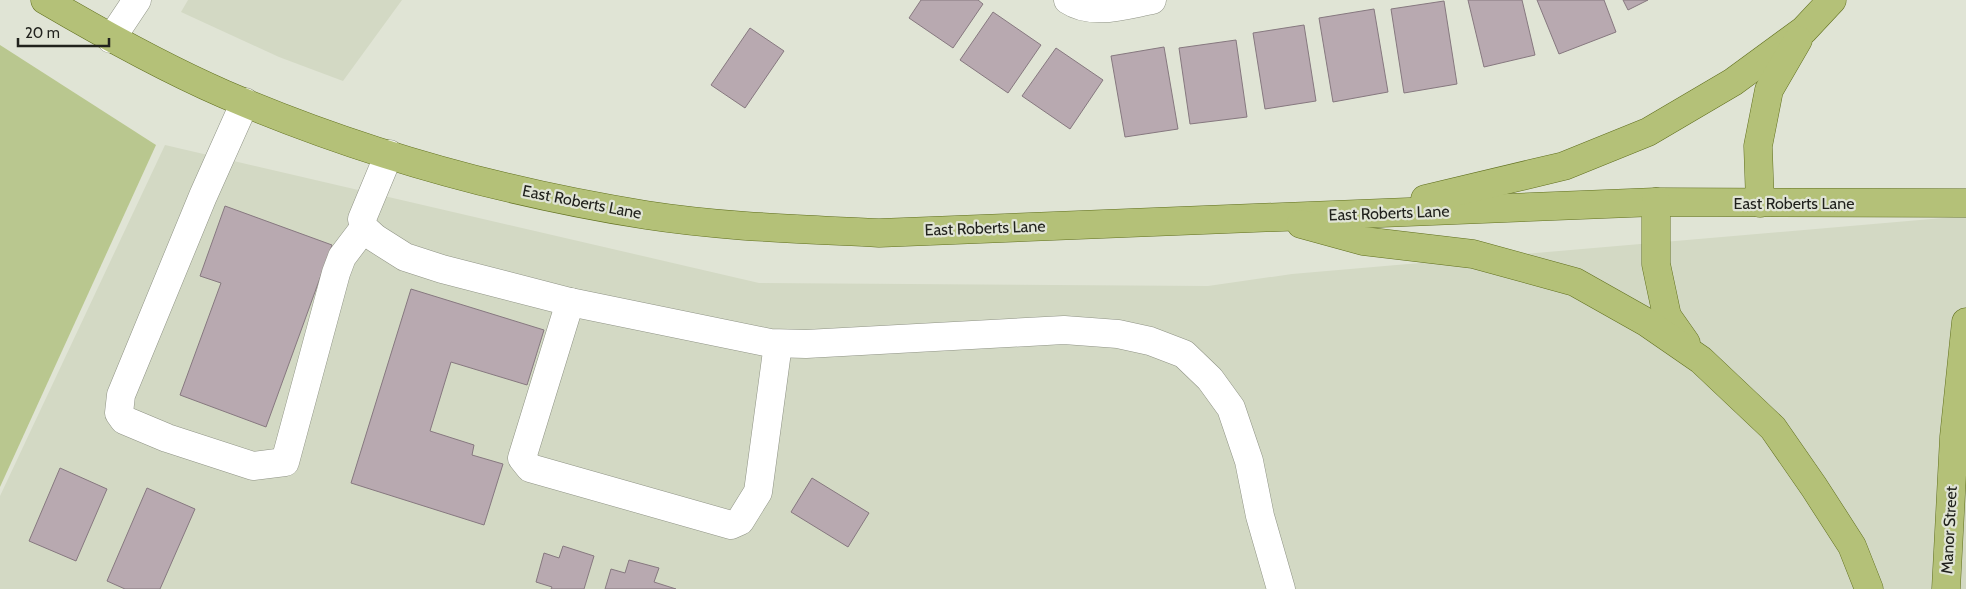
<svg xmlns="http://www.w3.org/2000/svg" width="1966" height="589" font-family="Cabin,sans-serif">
<rect width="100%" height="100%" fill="#e0e4d5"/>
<!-- built -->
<g fill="#d3d9c4">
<polygon points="188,0 402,0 343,81 279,57 181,12"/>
<polygon points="165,145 759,283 1208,286 1292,274 1966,216 1966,589 0,589 0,496"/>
</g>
<!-- green -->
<polygon fill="#b9c78f" points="0,45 156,145 0,487"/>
<!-- building -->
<g fill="#b8a9b0" stroke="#86787f">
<polygon points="921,0 978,0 983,4 953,48 909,18"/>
<polygon points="1468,0 1522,0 1535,55 1484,67"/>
<polygon points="1537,0 1604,0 1616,32 1559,54"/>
<polygon points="1623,0 1648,0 1628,10"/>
<polygon points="1444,1 1457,84 1404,93 1391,9"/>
<polygon points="1374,9 1388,92 1333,102 1319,18"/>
<polygon points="993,12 1041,45 1008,93 960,60"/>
<polygon points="1304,25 1316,101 1265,109 1253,33"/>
<polygon points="750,28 784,51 745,108 711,85"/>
<polygon points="1236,40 1247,117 1190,124 1179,48"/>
<polygon points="1164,47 1178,129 1125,137 1111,56"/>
<polygon points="1056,48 1103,80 1070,129 1022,96"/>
<polygon points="225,206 332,245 266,427 180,395 221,283 200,276"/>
<polygon points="411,289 544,330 527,385 451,362 430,431 474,445 472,455 503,464 484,525 351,483"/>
<polygon points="60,468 107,489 76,561 29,541"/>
<polygon points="812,478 869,513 848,547 791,512"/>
<polygon points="147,488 195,509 160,589 125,589 107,581"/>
<polygon points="563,546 594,556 584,589 551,589 552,587 536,582 544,553 559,558"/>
<polygon points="629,560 659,568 654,582 676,589 605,589 611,569 625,573"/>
</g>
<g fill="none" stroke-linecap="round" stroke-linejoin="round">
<defs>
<g id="minor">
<path d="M 1068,0 C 1092,16 1125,5 1152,0"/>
<polyline points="111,39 137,0"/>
<polyline points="245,102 203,196 121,395 119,413 124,420 167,438 253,466 285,462 336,273 342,257 364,228"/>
<polyline points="389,154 362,219 364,228 375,238 405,257 442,269 570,302 770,343 806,344 1064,330 1118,334 1150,341 1184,354 1210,379 1231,408 1249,461 1260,516 1281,589"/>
<polyline points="570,302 522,458 530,468 731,525 740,521 758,492 778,344"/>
</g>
<g id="major">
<path d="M 45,0 C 103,34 162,67 224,94 C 359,152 501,192 646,215 C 723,227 801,229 879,233 L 1656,202 L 1966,203"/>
<polyline points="1425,199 1564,166 1648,132 1733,82 1804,30 1832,0"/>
<polyline points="1656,202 1656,264 1667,316 1686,343"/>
<polyline points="1760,203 1758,146 1769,90 1798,40"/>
<polyline points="1301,224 1363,241 1473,254 1575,282 1646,322 1701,360 1773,428 1814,487 1852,546 1869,589"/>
<polyline points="1946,589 1954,437 1966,322"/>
</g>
</defs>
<!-- minor casing -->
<use href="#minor" stroke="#8f9385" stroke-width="29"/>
<!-- major casing -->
<use href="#major" stroke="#606f1e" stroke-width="29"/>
<!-- minor -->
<use href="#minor" stroke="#fff" stroke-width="28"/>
<!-- major -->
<use href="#major" stroke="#b4c178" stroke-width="28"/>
</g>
<g text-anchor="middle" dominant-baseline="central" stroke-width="4.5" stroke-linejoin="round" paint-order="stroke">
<!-- street labels -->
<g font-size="16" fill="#21221d" stroke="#e0e4d5">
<text transform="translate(582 202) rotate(11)">East Roberts Lane</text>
<text x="1794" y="203">East Roberts Lane</text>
<text transform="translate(1389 213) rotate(-2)">East Roberts Lane</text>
<text transform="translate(985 228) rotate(-2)">East Roberts Lane</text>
<text transform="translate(1949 530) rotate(-87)">Manor Street</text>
</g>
</g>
<!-- scale -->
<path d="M18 38v8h91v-8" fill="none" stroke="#21221d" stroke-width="2.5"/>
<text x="25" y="38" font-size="15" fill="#21221d" stroke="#e0e4d5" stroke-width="4" paint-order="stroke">20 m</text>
</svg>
